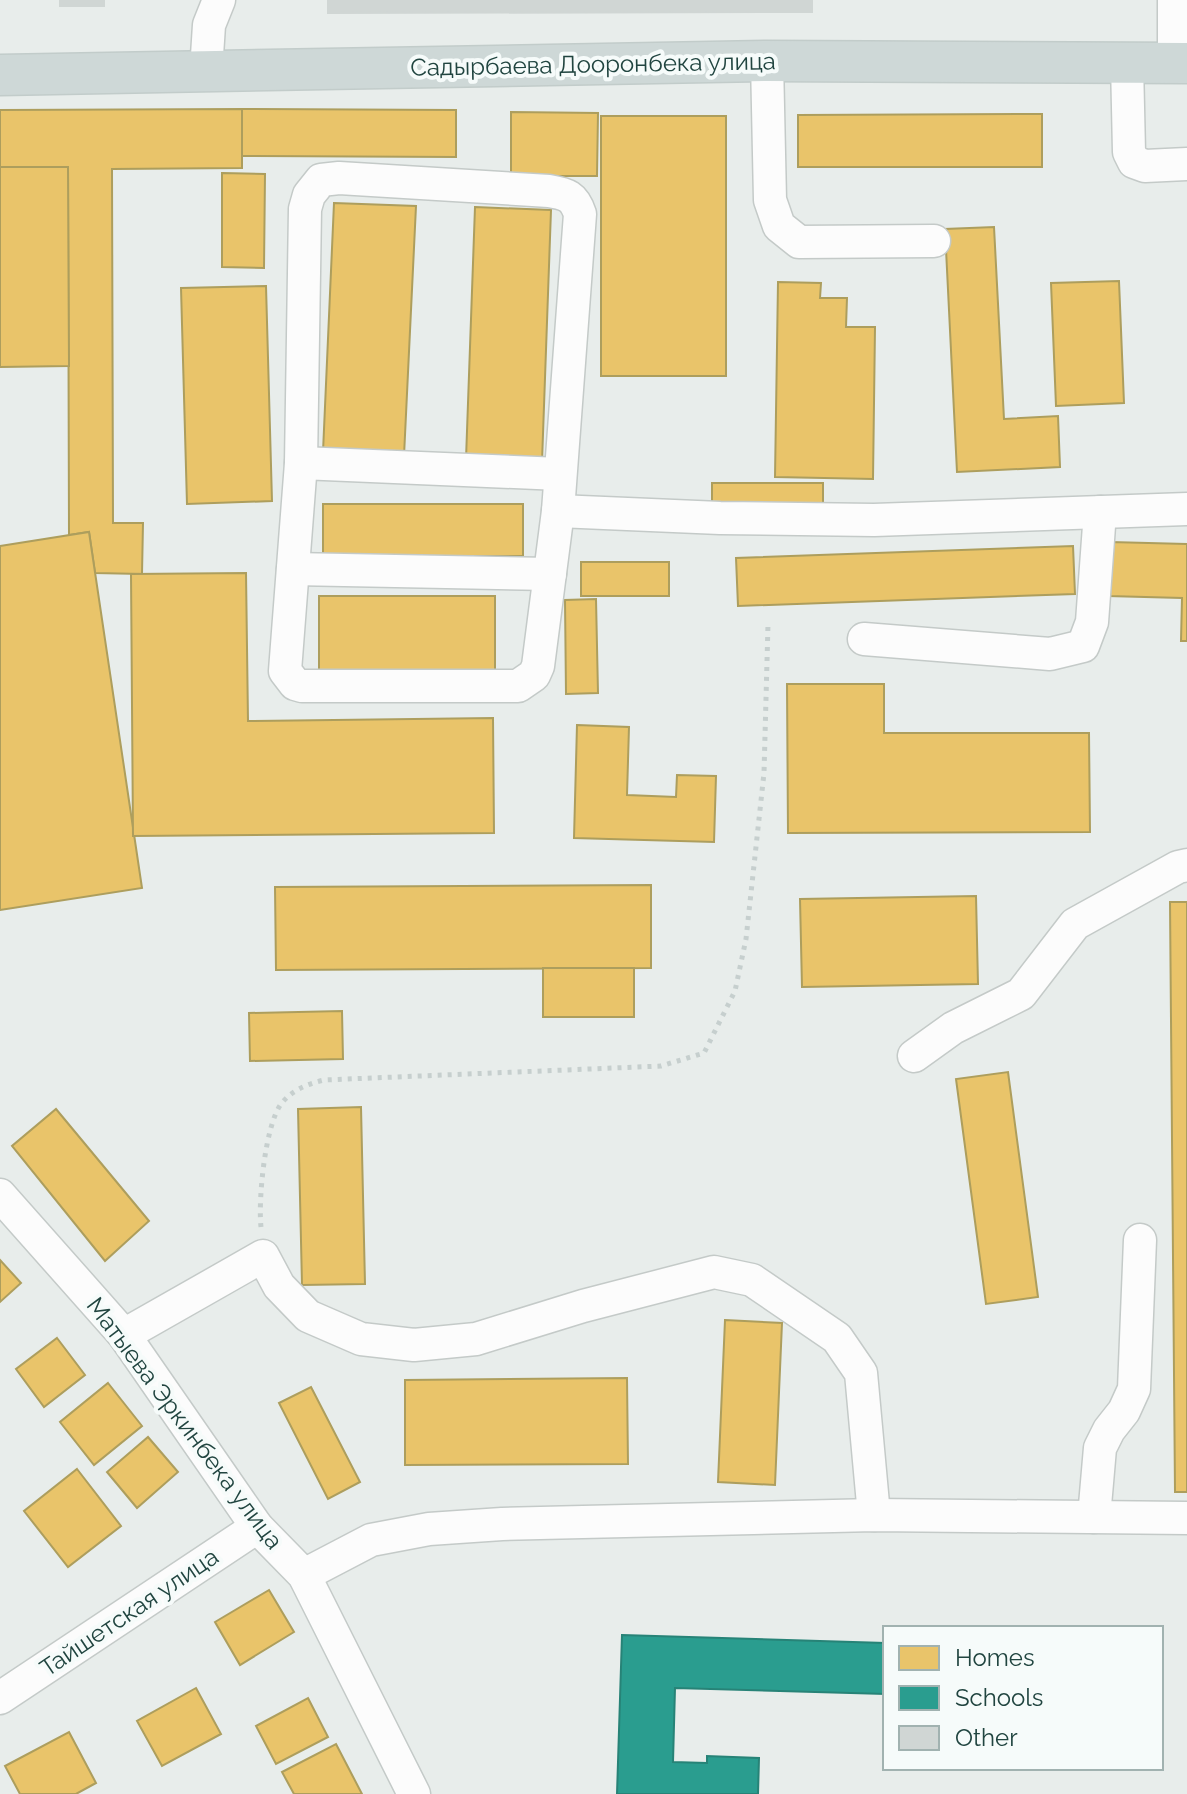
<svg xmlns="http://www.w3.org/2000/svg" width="1187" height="1794" font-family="Raleway,sans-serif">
<rect width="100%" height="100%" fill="#e8edeb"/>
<!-- homes -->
<g fill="#e9c46a" stroke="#ad9e5d" stroke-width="2">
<polygon points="242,109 242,168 112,169 113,523 143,523 142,574 95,573 89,532 69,535 68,167 0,167 0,110"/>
<polygon points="242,109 456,110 456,157 242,156"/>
<polygon points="511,112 598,113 597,176 511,176"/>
<polygon points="1042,114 1042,167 798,167 798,115"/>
<rect x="601" y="116" width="125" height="260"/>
<polygon points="0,167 68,167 69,366 0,367"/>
<polygon points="222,173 265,174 264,268 222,267"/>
<polygon points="334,203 416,206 404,456 323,452"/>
<polygon points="475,207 551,210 542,462 466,459"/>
<polygon points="994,227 1004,419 1058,416 1060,467 957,472 945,229"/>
<polygon points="1119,281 1124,403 1056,406 1051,283"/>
<polygon points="778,282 821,283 820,298 847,298 846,327 875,327 873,479 775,477"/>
<polygon points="266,286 272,501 187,504 181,288"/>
<polygon points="712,483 823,483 823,515 712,514"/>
<rect x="323" y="504" width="200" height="52"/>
<polygon points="89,532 142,888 0,910 0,546"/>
<polygon points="1110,542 1187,544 1187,641 1181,641 1182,598 1108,596"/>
<polygon points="1073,546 1075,594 738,606 736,558"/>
<rect x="581" y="562" width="88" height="34"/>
<polygon points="246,573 248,721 493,718 494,833 133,836 131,574"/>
<polygon points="319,596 495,596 495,675 319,676"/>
<polygon points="596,599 598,693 566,694 565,600"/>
<polygon points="787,684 884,684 884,733 1089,733 1090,832 788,833"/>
<polygon points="577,725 629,727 627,795 676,797 677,775 716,776 714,842 574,838"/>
<polygon points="651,885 651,968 276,970 275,887"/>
<polygon points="976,896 978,984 802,987 800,899"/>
<polygon points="1170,902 1187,902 1187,1492 1175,1492"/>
<rect x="543" y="968" width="91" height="49"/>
<polygon points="342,1011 343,1059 250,1061 249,1013"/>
<polygon points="1008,1072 1038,1297 986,1304 956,1079"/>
<polygon points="361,1107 365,1284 302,1285 298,1109"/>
<polygon points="56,1109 149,1221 105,1261 12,1146"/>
<polygon points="0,1260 21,1283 0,1302"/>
<polygon points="725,1320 782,1323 775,1485 718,1482"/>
<polygon points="57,1338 85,1375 44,1407 16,1369"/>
<polygon points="627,1378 628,1464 405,1465 405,1380"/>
<polygon points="108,1383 142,1426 94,1465 60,1422"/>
<polygon points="311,1387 360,1482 328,1499 279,1403"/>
<polygon points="148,1437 178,1472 137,1508 107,1472"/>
<polygon points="77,1469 121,1526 68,1567 24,1511"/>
<polygon points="269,1590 294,1632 240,1665 215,1622"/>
<polygon points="196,1688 221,1734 162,1766 137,1721"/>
<polygon points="308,1698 328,1737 276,1764 256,1726"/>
<polygon points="69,1732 96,1783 76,1794 20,1794 5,1766"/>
<polygon points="336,1744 362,1794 294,1794 282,1772"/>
</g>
<!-- schools -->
<polygon fill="#2a9d8f" stroke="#278377" stroke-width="2" points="622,1635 885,1643 885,1694 675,1688 673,1762 707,1763 707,1756 759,1758 758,1794 617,1794"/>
<!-- building -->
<g fill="#d0d6d4" stroke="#d0d6d4" stroke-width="2">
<rect x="60" y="0" width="44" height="6"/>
<polygon points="328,0 812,0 812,12 328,13"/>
</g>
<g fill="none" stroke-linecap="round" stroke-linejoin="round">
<defs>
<g id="minor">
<polyline points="767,61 770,200 779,226 799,242 934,241"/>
<polyline points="1127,63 1129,152 1134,162 1145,166 1187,164"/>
<polyline points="1174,63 1174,0"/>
<polyline points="206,71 209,25 219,0"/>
<path d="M 339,178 L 549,191 C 567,194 574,196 580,214 L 558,511 L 538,666 L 534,675 L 518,686 L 302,686 L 295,684 L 285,671 L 301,463 L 305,209 L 309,195 L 321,180 Z"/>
<polyline points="301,463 560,474"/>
<polyline points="558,511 720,518 874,520 1187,509"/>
<polyline points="293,569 550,574"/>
<polyline points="864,639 1050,654 1083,646 1092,622 1100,512"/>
<polyline points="914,1056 953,1028 1021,994 1075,924 1178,867 1187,865"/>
<polyline points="0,1195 124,1335 257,1527 304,1575 414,1794"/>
<polyline points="124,1335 263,1256 279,1286 308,1316 361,1339 414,1345 476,1339 583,1306 714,1272 752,1280 837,1338 861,1373 874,1515"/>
<polyline points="1094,1517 1100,1448 1109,1430 1124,1411 1134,1389 1140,1240"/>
<polyline points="304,1575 371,1540 429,1529 502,1524 874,1515 1187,1518"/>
<polyline points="0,1698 257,1527"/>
</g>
<polyline id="major" points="0,75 767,61 1187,63"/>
</defs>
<!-- minor casing -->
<use href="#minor" stroke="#c4cac8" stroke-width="35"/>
<!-- major casing -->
<use href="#major" stroke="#c2ccca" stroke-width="43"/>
<!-- path -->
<path stroke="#c6cfce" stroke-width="5" stroke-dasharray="4 6" stroke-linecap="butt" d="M 261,1227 C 258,1200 265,1126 281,1104 C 292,1090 307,1084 324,1080 L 661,1066 L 704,1053 L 735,991 L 746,939 L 764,773 L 768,624"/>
<!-- minor -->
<use href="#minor" stroke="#fcfcfc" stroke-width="32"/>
<!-- major -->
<use href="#major" stroke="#ced8d7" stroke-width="40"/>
</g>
<g text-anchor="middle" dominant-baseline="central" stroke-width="8" stroke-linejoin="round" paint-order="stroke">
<!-- street labels -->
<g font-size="24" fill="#214540" stroke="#f6fbfa">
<text transform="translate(593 64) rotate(-1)">Садырбаева Дооронбека улица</text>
<text transform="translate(185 1423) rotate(53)">Матыева Эркинбека улица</text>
<text transform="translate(129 1612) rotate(-34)">Тайшетская улица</text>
</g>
</g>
<!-- legend -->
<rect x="883" y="1626" width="280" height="144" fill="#f6fbfa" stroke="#a1b2b0" stroke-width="2"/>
<rect x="899" y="1646" width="40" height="24" fill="#e9c46a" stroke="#a1b2b0" stroke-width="2"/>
<text x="955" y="1666" font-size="24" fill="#214540">Homes</text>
<rect x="899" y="1686" width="40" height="24" fill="#2a9d8f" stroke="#a1b2b0" stroke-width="2"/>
<text x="955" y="1706" font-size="24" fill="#214540">Schools</text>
<rect x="899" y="1726" width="40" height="24" fill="#d0d6d4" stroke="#a1b2b0" stroke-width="2"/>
<text x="955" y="1746" font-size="24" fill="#214540">Other</text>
</svg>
